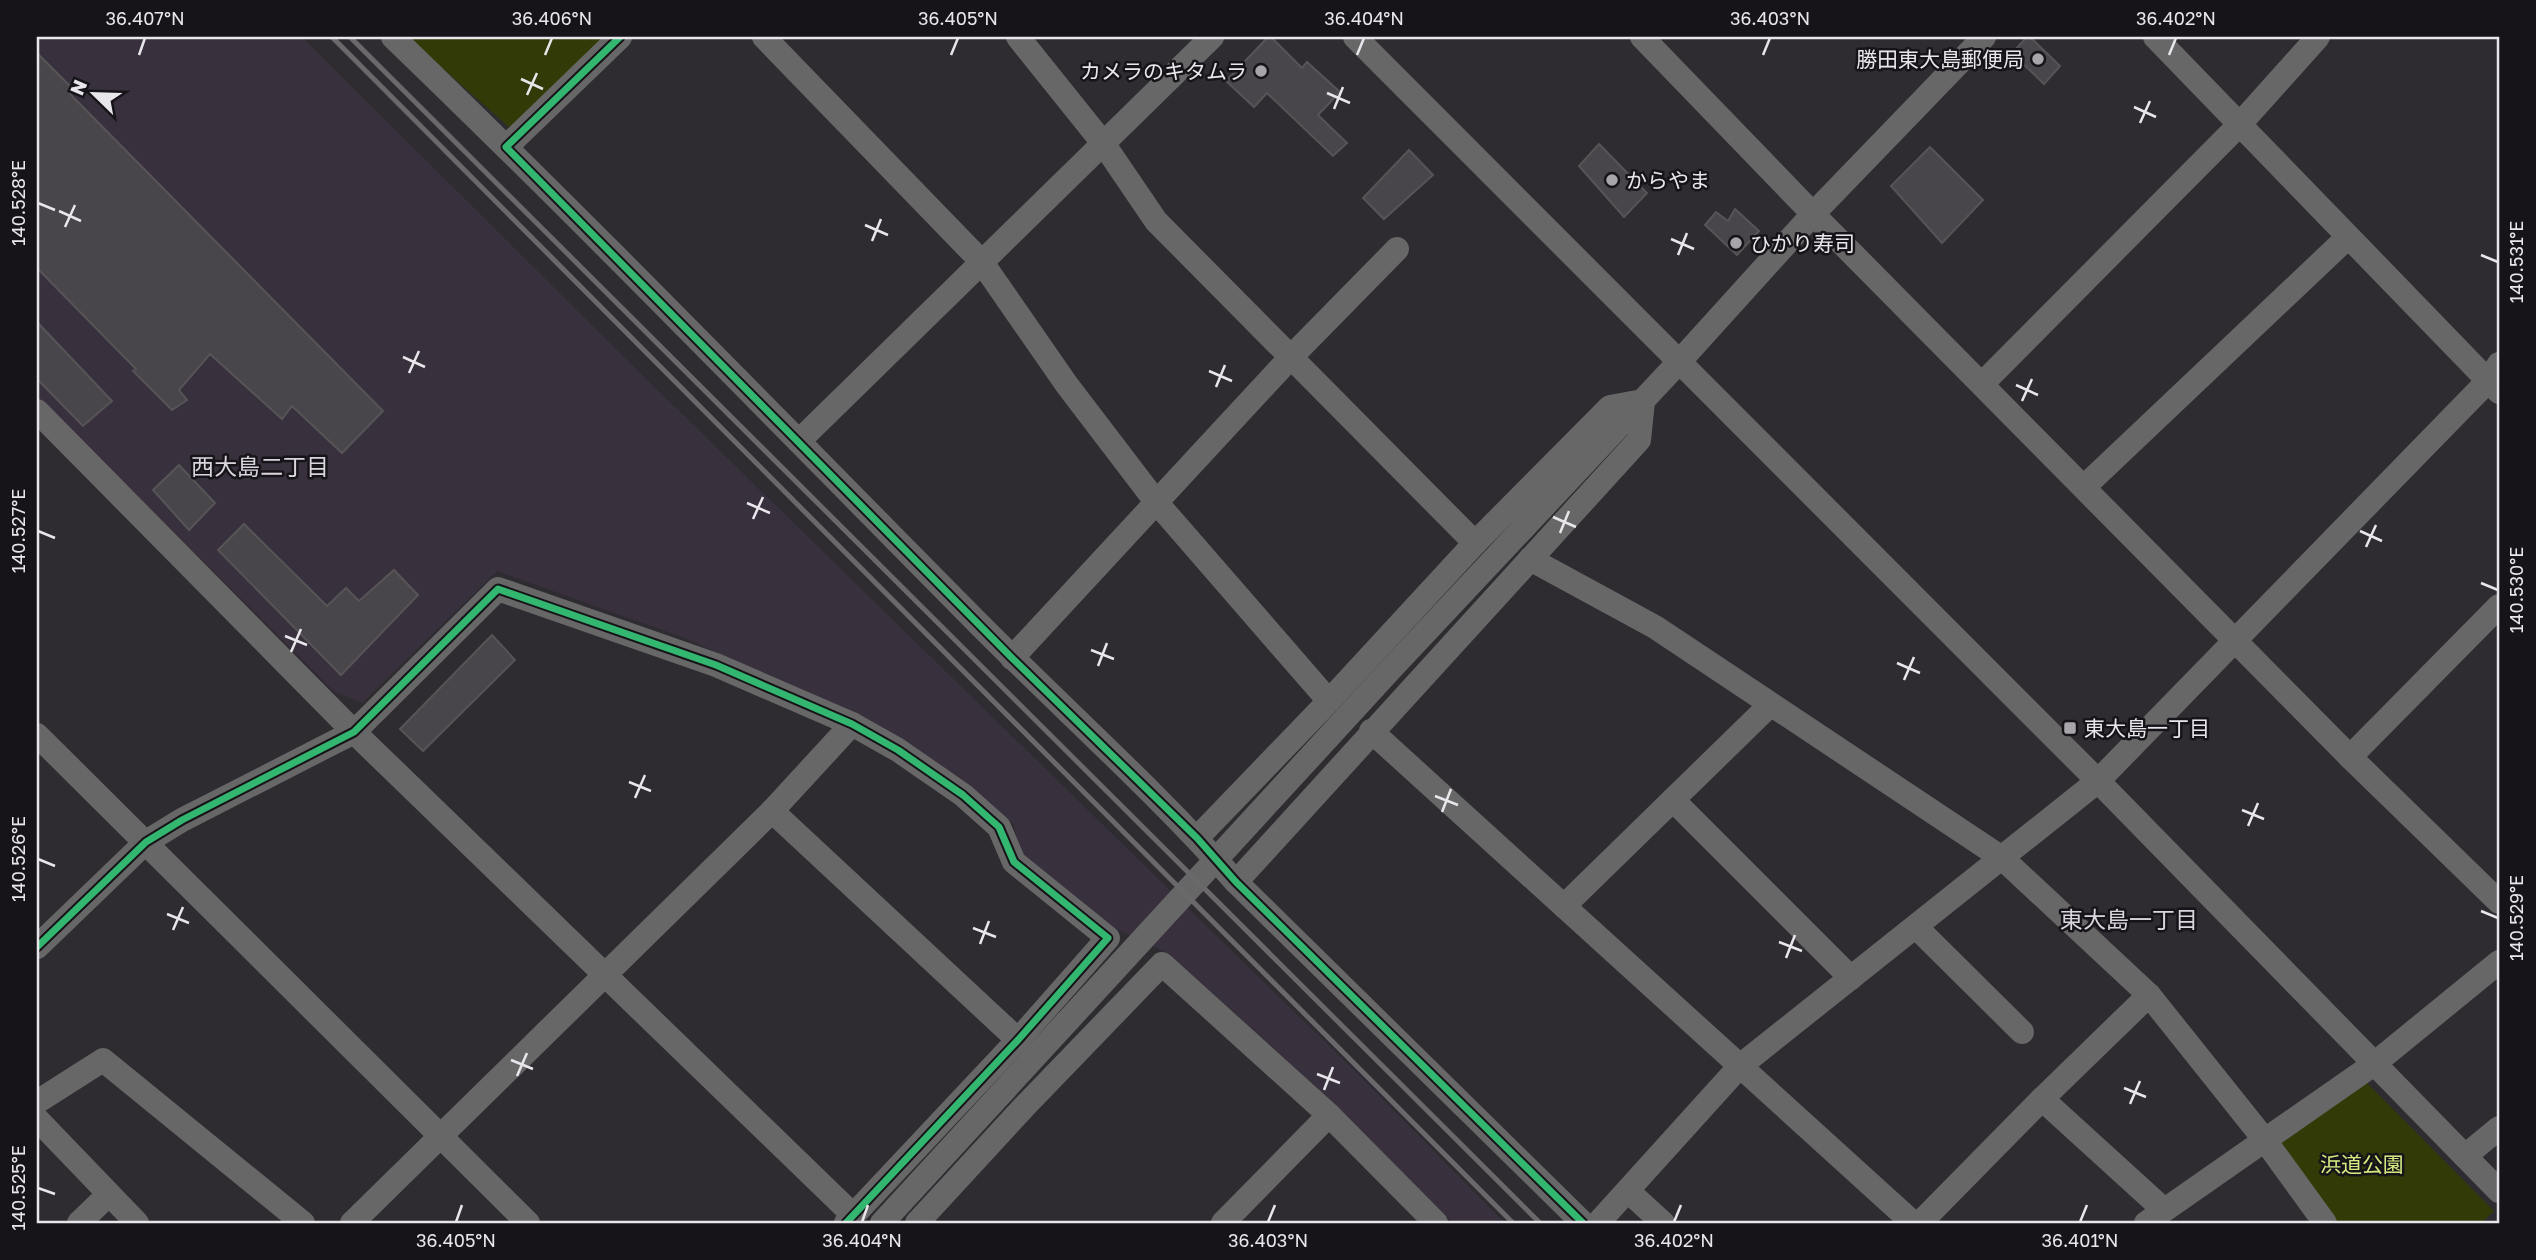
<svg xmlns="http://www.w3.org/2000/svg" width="2536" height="1260" font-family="'Golos Text','Noto Sans JP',sans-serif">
<rect width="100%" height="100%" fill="#2f2c31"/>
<!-- built -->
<polygon fill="#38313d" points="37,37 302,37 631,364 1358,1074 1505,1223 1453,1223 1333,1102 1168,953 1102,922 1021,855 1013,823 904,743 843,708 682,637 497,571 362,703 335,692 37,396"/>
<!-- green -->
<g fill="#323b07">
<polygon points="407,37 606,37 511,129"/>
<polygon points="2364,1080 2494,1211 2481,1223 2332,1223 2275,1143"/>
</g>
<!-- building -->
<g fill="#48464a" stroke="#575458" stroke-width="2">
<polygon points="1268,37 1271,37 1302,68 1307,62 1340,92 1318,115 1347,143 1333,156 1267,93 1254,107 1226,81"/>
<polygon points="2027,37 2030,37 2060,66 2044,84 2012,53"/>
<polygon points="37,53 74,90 70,94 383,411 342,453 292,406 282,419 210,354 179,390 187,400 172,410 133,371 136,369 37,268"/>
<polygon points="1599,144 1647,193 1624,217 1579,166"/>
<polygon points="1930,147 1983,200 1942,243 1891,186"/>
<polygon points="1409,150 1433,175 1384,219 1363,198"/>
<polygon points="1735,209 1759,231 1737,255 1705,225 1716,212 1728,221"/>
<polygon points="37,322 112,401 83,426 37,379"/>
<polygon points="179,465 215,503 189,530 153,490"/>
<polygon points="244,524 327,606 346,588 359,601 394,570 418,595 341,675 218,550"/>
<polygon points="492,635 515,660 423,751 400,729"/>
</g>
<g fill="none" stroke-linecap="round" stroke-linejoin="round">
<!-- minor -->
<g stroke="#686768" stroke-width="24">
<path d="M 393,37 C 587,224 775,418 965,610 C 1054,701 1151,786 1236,882 L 1583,1223"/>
<polyline points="764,37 981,261 1067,385 1157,503 1329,701"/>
<polyline points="1018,37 1103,143 1156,221 1475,543"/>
<polyline points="1355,37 2098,781 2499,1191"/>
<polyline points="1642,37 1813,214 2350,757 2499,902"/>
<polyline points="2155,37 2499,392"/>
<polyline points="506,147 620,37"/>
<polyline points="1982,384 2240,124 2318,37"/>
<polyline points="37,411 354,732 853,1215"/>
<polyline points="799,441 1212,37"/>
<polyline points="2084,487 2348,237"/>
<polyline points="1530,559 1655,627 2002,858 2149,995 2264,1139 2325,1223"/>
<polyline points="1012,658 1290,358 1397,249"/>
<polyline points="1371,731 1913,1223"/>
<polyline points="37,735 528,1223"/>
<polyline points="2350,757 2499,606"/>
<polyline points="1673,800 1851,978"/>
<polyline points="772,811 1018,1040"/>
<polyline points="1197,838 1329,701 1475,543 1610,407 1643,401 1639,440 1236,882"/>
<polyline points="1564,906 1770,705"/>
<polyline points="1916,927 2022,1032"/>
<polyline points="37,947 146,842 182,820 354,732 498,589 716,665 852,724 898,750 963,795 999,827 1014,862 1108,938 1018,1040 846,1223"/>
<polyline points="2042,1099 2164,1210"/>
<polyline points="37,1102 103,1060 303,1223"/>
<polyline points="37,1119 137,1223"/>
<polyline points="2465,1156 2499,1128"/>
<polyline points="1628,1191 1663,1223"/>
<polyline points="79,1223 108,1195"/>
<polyline points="352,1223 772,811 852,724"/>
<polyline points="882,1223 1390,670 1679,362 1813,214 1984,37"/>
<polyline points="917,1223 1024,1107 1162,964 1329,1115 1436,1223"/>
<polyline points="1223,1223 1329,1115"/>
<polyline points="1598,1223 1740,1066 2098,781 2488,381 2499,364"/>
<polyline points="1920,1223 2042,1099 2149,995"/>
<polyline points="2146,1223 2374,1064 2499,962"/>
</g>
<!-- rail -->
<g stroke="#6a686a" stroke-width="5">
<polyline points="332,37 1513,1223"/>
<polyline points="350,37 1540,1223"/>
</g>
<defs>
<g id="cycleway">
<polyline points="620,37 506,147 1012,658 1197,838 1236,882 1583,1223"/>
<polyline points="37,947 146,842 182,820 354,732 498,589 716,665 852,724 898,750 963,795 999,827 1014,862 1108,938 1018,1040 846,1223"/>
</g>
</defs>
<!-- cycleway casing -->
<use href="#cycleway" stroke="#161418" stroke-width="11"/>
<!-- cycleway -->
<use href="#cycleway" stroke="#33b770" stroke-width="7"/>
</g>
<!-- ticks -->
<path fill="none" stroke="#e8e6eb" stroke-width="2.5" d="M 139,55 L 145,38M 545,55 L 552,38M 951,55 L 958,38M 1357,55 L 1364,38M 1763,55 L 1770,38M 2169,55 L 2176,38M 521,79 L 543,89M 1327,93 L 1350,103M 527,95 L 537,73M 2134,107 L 2156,117M 1334,109 L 1343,87M 2140,123 L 2150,101M 38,203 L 55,210M 59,211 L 81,221M 865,225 L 888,235M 65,227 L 75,205M 1671,239 L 1694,249M 872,241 L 881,219M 1678,255 L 1687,233M 2481,255 L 2498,262M 403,357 L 425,367M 1209,371 L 1232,381M 409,373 L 419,351M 2016,385 L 2038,395M 1216,387 L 1225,365M 2022,401 L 2032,379M 747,503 L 770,513M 1553,517 L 1576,527M 753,519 L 763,497M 38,531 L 55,538M 2360,531 L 2382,541M 1560,533 L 1569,511M 2366,547 L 2376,525M 2481,583 L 2498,590M 285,636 L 307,645M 1091,650 L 1114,659M 291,652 L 301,629M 1897,663 L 1920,673M 1098,666 L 1107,643M 1904,680 L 1914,657M 629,782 L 651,791M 1435,796 L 1458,805M 635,798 L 645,775M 2242,810 L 2264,819M 1442,812 L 1451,789M 2248,826 L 2258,803M 38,859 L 55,866M 2481,911 L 2498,918M 167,914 L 189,923M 973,928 L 996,937M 173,930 L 183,907M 1779,942 L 1802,951M 980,944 L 989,921M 1786,958 L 1795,935M 511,1060 L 533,1069M 1317,1074 L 1340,1083M 517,1076 L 527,1053M 2124,1088 L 2146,1097M 1324,1090 L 1333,1067M 2130,1104 L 2140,1081M 38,1188 L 55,1194M 456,1222 L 462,1205M 862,1222 L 868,1205M 1268,1222 L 1275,1205M 1674,1222 L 1681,1205M 2080,1222 L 2087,1205"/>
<!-- markers -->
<g fill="#a7a5aa" stroke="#161418" stroke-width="2.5">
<circle cx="2038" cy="59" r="7"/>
<circle cx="1261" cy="71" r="7"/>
<circle cx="1612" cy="180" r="7"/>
<circle cx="1736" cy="243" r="7"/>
<rect x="2063" y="721" width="14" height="14" rx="3.5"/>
</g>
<g text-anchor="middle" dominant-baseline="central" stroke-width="5" stroke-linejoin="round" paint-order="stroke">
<!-- poi labels -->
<g font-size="21" fill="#e8e6eb" stroke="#161418" text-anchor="start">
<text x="2024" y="59" text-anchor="end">勝田東大島郵便局</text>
<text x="1247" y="71" text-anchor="end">カメラのキタムラ</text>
<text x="1626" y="180">からやま</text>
<text x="1750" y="243">ひかり寿司</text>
<text x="2084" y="728">東大島一丁目</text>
</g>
<!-- park labels -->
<g font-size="21" fill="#d4eb81" stroke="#161418">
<text x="2362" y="1164">浜道公園</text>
</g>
<!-- neighbourhood labels -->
<g font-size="23" fill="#dad4de" stroke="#161418">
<text x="260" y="466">西大島二丁目</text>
<text x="2129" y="919">東大島一丁目</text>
</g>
</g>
<!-- border -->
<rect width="2536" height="1260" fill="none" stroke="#161418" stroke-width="77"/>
<!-- north arrow -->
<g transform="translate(94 94) rotate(293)" stroke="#161418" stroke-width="5" paint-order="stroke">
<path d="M0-5L12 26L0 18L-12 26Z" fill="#e8e6eb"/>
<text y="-10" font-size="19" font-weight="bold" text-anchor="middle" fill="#e8e6eb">N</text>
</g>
<rect x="38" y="38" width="2460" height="1184" fill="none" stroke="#e8e6eb" stroke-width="2.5"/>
<g font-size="18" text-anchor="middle" fill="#e8e6eb">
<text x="145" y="25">36.407°N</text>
<text x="552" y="25">36.406°N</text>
<text x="958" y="25">36.405°N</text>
<text x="1364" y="25">36.404°N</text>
<text x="1770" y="25">36.403°N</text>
<text x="2176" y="25">36.402°N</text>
<text transform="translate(19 203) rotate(-90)" y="6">140.528°E</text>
<text transform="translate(2517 262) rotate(-90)" y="6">140.531°E</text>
<text transform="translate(19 531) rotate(-90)" y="6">140.527°E</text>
<text transform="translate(2517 590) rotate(-90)" y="6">140.530°E</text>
<text transform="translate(19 859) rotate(-90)" y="6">140.526°E</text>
<text transform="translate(2517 918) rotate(-90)" y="6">140.529°E</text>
<text transform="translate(19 1188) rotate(-90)" y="6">140.525°E</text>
<text x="456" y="1247">36.405°N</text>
<text x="862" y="1247">36.404°N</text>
<text x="1268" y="1247">36.403°N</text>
<text x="1674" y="1247">36.402°N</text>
<text x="2080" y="1247">36.401°N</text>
</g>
</svg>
